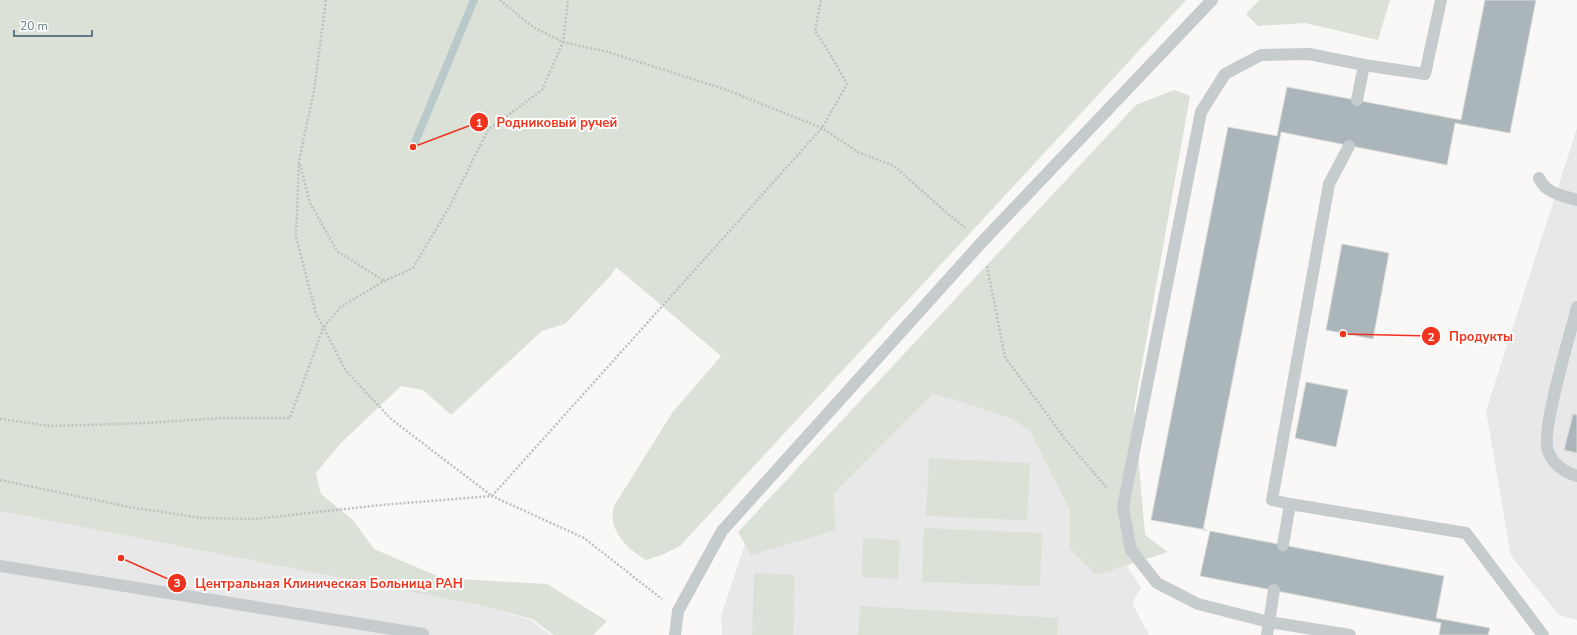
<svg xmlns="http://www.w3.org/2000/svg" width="1577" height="635" font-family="'Nunito Sans',sans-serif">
<rect width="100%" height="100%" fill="#f9f8f6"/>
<!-- built -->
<g fill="#e7e8e7">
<polygon points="1577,128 1577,620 1559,615 1511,556 1486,411"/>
<polygon points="940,354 1003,373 1141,588 1132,603 1149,635 722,635 721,616 748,535"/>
<polygon points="0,511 483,606 531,620 551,635 0,635"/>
</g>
<!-- green -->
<g fill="#dbe1d7">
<path d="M 0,0 L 1186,0 L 680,546 L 662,555 L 646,560 C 631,551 617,539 613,522 C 612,517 613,511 614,506 L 672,413 L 721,356 L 616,267 L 611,275 L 565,324 L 542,331 L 451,415 L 423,390 L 401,386 L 340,444 L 316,473 L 321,494 L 353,520 L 374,549 L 442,578 L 547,584 L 607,621 L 593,635 L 554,635 L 532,619 L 483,606 L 0,511 Z"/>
<polygon points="1259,0 1390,0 1378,40 1305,23 1258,26 1246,14"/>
<polygon points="1174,90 1190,96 1134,409 1145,535 1168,552 1096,575 1070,549 1070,510 1030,431 1013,419 933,393 833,494 836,530 751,555 738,532 1136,105"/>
<polygon points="929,458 1030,463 1027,520 926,516"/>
<polygon points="924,528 1042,533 1040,586 922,582"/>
<polygon points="863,538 900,540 898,579 862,577"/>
<polygon points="754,573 795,575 793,635 752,635"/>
<polygon points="860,606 1058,618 1057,635 858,635"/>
</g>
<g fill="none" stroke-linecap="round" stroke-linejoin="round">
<!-- stream -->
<polyline stroke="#bacacc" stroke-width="8" points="413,147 474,0"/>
</g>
<!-- building -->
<g fill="#aab6ba" stroke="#dbdad8">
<polygon points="1485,0 1536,0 1510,133 1455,123 1447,165 1281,132 1203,530 1207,530 1151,520 1228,127 1277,136 1287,87 1461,120"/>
<polygon points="1342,244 1389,253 1373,339 1326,330"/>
<polygon points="1306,382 1348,390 1336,447 1295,438"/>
<polygon points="1573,414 1577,415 1577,453 1564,450"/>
<polygon points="1210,531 1444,576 1436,618 1490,628 1488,635 1439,635 1441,623 1200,576"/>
</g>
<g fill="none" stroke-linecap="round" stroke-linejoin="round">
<!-- path -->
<g stroke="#bdc1c3" stroke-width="2.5" stroke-dasharray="2 2" stroke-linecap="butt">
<polyline points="326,0 314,91 299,161 296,237 316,313 346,371 391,419 492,496 822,128 847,84 830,54 815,31 821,0"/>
<polyline points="500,0 533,27 563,42 608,52 727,90 822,128 858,152 894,166 949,215 967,229"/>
<polyline points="300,164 310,203 337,251 384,281"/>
<polyline points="987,266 1005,357 1065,439 1107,488"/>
<polyline points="0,419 51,426 146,423 221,418 290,418 323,328 341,307 384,281 413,268 451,204 488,130 542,90 563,42 568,0"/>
<polyline points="0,480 129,507 202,518 255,519 381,505 492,496 584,538 662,599"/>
</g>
<!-- lane -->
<g stroke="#c6cbce" stroke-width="12">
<polyline points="1357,100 1364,65"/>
<path d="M 1539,178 C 1546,194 1562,195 1577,200"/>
<path d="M 1577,307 C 1571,332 1540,432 1548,451 C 1553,464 1564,472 1577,476"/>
<polyline points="1290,504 1466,533 1543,635"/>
<polyline points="1283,545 1290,504 1272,500 1329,184 1349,146"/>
<polyline points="0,566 423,634"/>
<polyline points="675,635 678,611 722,531 982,242 1212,0"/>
<polyline points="1267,635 1274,590"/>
<polyline points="1350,635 1269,622 1198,604 1157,583 1131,550 1123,507 1201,112 1225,74 1261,55 1309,54 1364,65 1425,74 1441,0"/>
</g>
</g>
<!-- callouts -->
<path fill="none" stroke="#f0341e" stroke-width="1.5" d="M413 147L479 122M1343 334L1431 336M121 558L177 583"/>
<g fill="#f0341e" stroke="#fff" stroke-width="1.5">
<circle cx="413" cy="147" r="4"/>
<circle cx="1343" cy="334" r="4"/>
<circle cx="121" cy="558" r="4"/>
<circle cx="479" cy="122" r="10"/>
<circle cx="1431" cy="336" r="10"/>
<circle cx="177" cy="583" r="10"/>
</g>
<g font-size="12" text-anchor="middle" font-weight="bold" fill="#fff">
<text x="479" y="127">1</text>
<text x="1431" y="341">2</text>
<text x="177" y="587">3</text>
</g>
<g font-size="13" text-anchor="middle" font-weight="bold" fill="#f0341e" stroke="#fff" stroke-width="4" stroke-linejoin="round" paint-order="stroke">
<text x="557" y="127">Родниковый ручей</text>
<text x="1481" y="341">Продукты</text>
<text x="329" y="588">Центральная Клиническая Больница РАН</text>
</g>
<!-- scale -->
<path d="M14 30v6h78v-6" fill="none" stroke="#617983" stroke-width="2"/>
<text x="20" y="30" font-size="12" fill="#617983" stroke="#ffffff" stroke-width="3" paint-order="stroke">20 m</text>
</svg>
